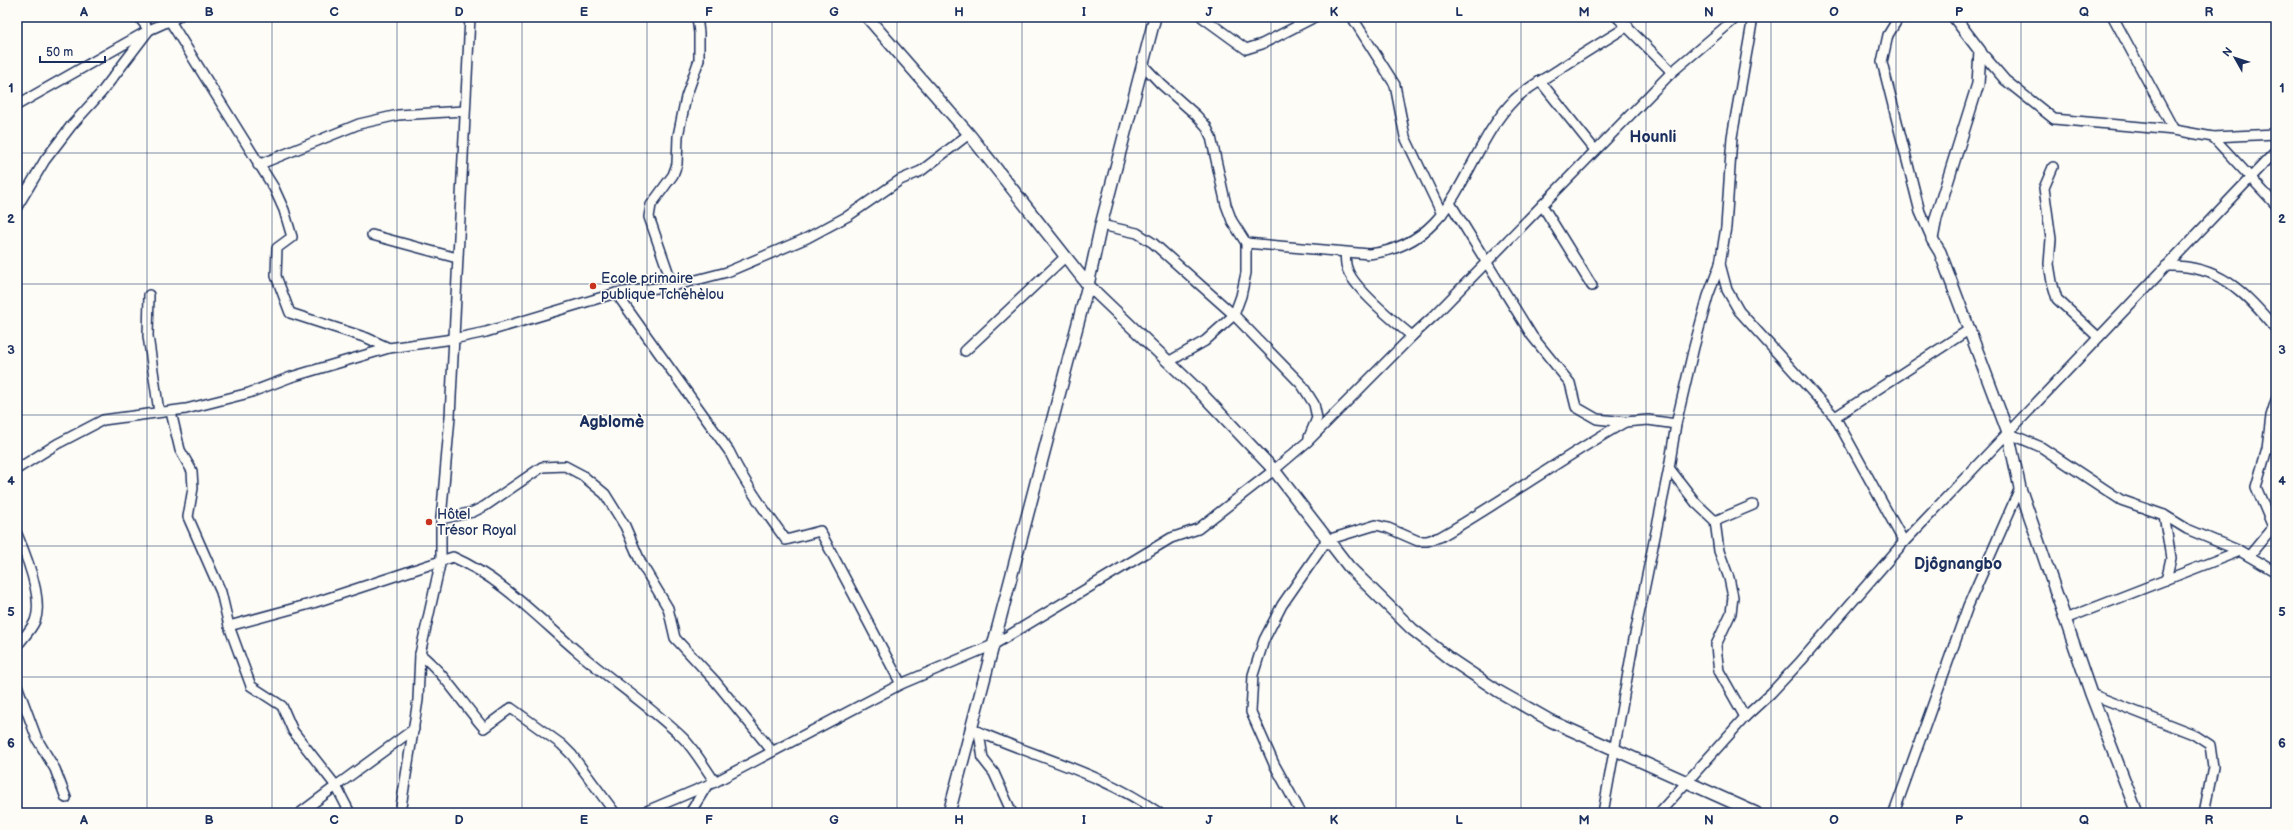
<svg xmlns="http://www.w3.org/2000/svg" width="2293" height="830" font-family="'Balsamiq Sans',sans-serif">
<rect width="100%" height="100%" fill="#fdfcf7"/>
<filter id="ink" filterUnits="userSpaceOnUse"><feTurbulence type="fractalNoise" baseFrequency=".025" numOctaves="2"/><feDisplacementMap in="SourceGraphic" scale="8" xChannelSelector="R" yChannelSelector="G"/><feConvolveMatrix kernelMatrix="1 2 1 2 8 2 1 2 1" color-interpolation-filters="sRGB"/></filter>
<g filter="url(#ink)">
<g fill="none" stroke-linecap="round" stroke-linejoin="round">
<defs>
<g id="minor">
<polyline points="171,17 170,21 274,188 284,210 292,237 277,248 276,276 290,313 367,338 389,348"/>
<polyline points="1202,17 1246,49 1262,44 1315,17"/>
<polyline points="1352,17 1395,85 1405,137 1442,214"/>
<polyline points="1617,17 1672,72"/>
<polyline points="1899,17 1888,35 1882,62 1920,212 1932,239"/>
<polyline points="2113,17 2174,130"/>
<polyline points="1980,51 2005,80 2054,119 2174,130 2213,137 2276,134"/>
<polyline points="1142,64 1161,84 1196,115 1206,126 1211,137 1226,205 1232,221 1246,243 1246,273 1241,296 1234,315 1205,341 1170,361"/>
<polyline points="1540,81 1595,150"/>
<polyline points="17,105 149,30 178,17"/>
<polyline points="2213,137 2276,205"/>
<polyline points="258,165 359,124 398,115 464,111"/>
<polyline points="2053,167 2044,188 2051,239 2049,264 2052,282 2057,299 2098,337"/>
<polyline points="1450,203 1532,336 1570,383 1576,407 1597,419 1625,422 1648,420 1676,424"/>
<polyline points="1542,205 1592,286"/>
<polyline points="17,207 45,160 71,126 101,93 149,30 139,17"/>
<polyline points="1101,225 1137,233 1153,243 1234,315 1302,385 1314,404 1317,418 1309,437"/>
<polyline points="372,235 457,258"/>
<path d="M 1246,243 L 1369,254 C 1460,244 1462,152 1515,99 C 1527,88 1544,79 1558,70 C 1581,55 1604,41 1628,26"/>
<path d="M 1345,253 C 1346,258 1345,264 1347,268 C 1352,287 1396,323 1412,336"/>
<polyline points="1720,264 1727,290 1739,311 1835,417 1904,542"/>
<path d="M 2166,266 C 2218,264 2244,291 2276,329"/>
<polyline points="673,286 649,217 651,205 673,175 677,164 678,136 686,97 699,60 699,33 697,17"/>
<path d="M 616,293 L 729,451 C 745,484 765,511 786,540 L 820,531 L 901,684"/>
<polyline points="149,295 148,336 159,412"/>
<polyline points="965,351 1065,257"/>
<polyline points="171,412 180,450 192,471 193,488 188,517 221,592 229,626 251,686 282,706 293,731 336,786 414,729"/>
<polyline points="1835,417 1970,329"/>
<polyline points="2008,433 2041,447 2121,500 2164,515 2187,529 2240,551 2276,572"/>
<polyline points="1669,468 1696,503 1715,521 1719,551 1729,578 1733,597 1731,613 1716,645 1717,656 1719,671 1745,717"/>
<polyline points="17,469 57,444 103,420 186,409 249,393 291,377 389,348 453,339 486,332 616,293 673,286 727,272 807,238 848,216 900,180 921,171 969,134"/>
<polyline points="2164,515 2171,558 2166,580"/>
<polyline points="441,519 473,512 485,506 542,467 565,466 582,475 605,494 625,526 641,563 668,608 675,638 715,681 772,751"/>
<polyline points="1715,521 1753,505"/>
<path d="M 17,534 C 26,555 44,599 35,621 C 31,630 23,638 17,646"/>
<polyline points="2249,556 2273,527 2256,487 2267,449 2271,416 2276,400"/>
<polyline points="2065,619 2240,551"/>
<path d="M 229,626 L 310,604 L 453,557 C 501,578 538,618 578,652 C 612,681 650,706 683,738 C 695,750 705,768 715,782"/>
<path d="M 420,654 C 446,675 462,703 484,728 L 511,708 L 561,744 L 572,755 L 615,813"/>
<polyline points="17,685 37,739 55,769 66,798"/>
<polyline points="2091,694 2193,734 2210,745 2213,767 2204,813"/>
<path d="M 972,729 C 1035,757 1103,773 1159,813"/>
<polyline points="979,732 983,759 994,773 1012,813"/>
<polyline points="300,813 336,786 350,813"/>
<polyline points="400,813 418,700 420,654 441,560 441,519 450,417 470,17"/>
<polyline points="642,813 715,782 901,684 993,645 1171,538 1198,529 1274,470 1307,442 1412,336 1435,315 1672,72 1737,17"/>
<polyline points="690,813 706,787"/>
<path d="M 1301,813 L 1274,764 L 1251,712 L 1253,675 L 1264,640 L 1282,605 L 1327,540 L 1376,525 L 1388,528 L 1418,541 L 1427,541 L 1440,537 C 1503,501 1562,458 1625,422"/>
<polyline points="1603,813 1634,639 1669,468 1676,424 1694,347 1708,296 1720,264 1726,227 1732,137 1753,17"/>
<polyline points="1659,813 1745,717 1771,693 1801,661 1904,542 2276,151"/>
<polyline points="1894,813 1968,606 2020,488"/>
</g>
<g id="tertiary">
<polyline points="867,17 969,134 1088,285 1201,393 1274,470 1349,567 1412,629 1450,659 1498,691 1551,721 1756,813"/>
<polyline points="1954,17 1980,51 1978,84 1936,218 1932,239 1940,252 2008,433 2020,488 2091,694 2137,813"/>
<polyline points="949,813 1088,285 1101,225 1155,17"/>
</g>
</defs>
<!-- minor casing -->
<use href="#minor" stroke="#1b2f5e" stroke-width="12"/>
<!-- tertiary casing -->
<use href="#tertiary" stroke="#1b2f5e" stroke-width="14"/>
<!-- minor -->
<use href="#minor" stroke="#fdfcf7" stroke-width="9"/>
<!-- tertiary -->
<use href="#tertiary" stroke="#fdfcf7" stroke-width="11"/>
</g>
</g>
<!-- grid -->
<path fill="none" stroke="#1b2f5e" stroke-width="1" stroke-opacity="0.55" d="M 147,17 L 147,813M 272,17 L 272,813M 397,17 L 397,813M 522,17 L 522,813M 647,17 L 647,813M 772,17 L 772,813M 897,17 L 897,813M 1022,17 L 1022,813M 1146,17 L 1146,813M 1271,17 L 1271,813M 1396,17 L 1396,813M 1521,17 L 1521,813M 1646,17 L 1646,813M 1771,17 L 1771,813M 1896,17 L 1896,813M 2021,17 L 2021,813M 2146,17 L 2146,813M 17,153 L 2276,153M 17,284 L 2276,284M 17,415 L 2276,415M 17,546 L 2276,546M 17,677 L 2276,677"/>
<!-- markers -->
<g fill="#c8321e" stroke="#fdfcf7" stroke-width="1.5">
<circle cx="593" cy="286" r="4"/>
<circle cx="429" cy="522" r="4"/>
</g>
<g text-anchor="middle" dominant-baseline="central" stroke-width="3" stroke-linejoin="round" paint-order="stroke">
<!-- poi labels -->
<g font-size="14" fill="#1b2f5e" stroke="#fdfcf7" text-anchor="start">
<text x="601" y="278">Ecole primaire<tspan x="601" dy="16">publique Tchèhèlou</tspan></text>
<text x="437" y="514">Hôtel<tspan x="437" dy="16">Trésor Royal</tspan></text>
</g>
<!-- quarter labels -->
<g font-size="16" font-weight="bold" fill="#1b2f5e" stroke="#fdfcf7">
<text x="1653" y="137">Hounli</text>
<text x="612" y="422">Agblomè</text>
<text x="1958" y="564">Djôgnangbo</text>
</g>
</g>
<!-- margin -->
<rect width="2293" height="830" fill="none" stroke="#fdfcf7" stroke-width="44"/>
<!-- north arrow -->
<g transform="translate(2235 58) rotate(309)" stroke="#fdfcf7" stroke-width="3" paint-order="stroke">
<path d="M0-3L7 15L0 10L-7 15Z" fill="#1b2f5e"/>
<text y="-6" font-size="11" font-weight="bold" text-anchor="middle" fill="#1b2f5e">N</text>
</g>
<!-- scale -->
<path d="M40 56v6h65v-6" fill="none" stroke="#1b2f5e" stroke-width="2"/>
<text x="46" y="56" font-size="12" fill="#1b2f5e" stroke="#fdfcf7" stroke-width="3" paint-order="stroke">50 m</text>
<rect x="22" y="22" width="2249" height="786" fill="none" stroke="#1b2f5e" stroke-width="1.5"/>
<g font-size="13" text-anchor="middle" font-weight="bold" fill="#1b2f5e">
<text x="84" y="16">A</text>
<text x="209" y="16">B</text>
<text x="334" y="16">C</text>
<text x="459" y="16">D</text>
<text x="584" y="16">E</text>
<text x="709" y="16">F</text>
<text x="834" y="16">G</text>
<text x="959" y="16">H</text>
<text x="1084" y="16">I</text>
<text x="1209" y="16">J</text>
<text x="1334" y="16">K</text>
<text x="1459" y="16">L</text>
<text x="1584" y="16">M</text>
<text x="1709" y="16">N</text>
<text x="1834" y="16">O</text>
<text x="1959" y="16">P</text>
<text x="2084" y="16">Q</text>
<text x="2209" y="16">R</text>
<text x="11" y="92">1</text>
<text x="2282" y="92">1</text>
<text x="11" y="223">2</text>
<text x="2282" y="223">2</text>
<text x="11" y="354">3</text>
<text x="2282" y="354">3</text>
<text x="11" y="485">4</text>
<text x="2282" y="485">4</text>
<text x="11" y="616">5</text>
<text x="2282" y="616">5</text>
<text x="11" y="747">6</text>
<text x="2282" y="747">6</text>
<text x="84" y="824">A</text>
<text x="209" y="824">B</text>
<text x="334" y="824">C</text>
<text x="459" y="824">D</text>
<text x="584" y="824">E</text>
<text x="709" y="824">F</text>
<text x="834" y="824">G</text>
<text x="959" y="824">H</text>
<text x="1084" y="824">I</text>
<text x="1209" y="824">J</text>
<text x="1334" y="824">K</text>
<text x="1459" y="824">L</text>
<text x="1584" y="824">M</text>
<text x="1709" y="824">N</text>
<text x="1834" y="824">O</text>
<text x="1959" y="824">P</text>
<text x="2084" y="824">Q</text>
<text x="2209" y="824">R</text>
</g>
</svg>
